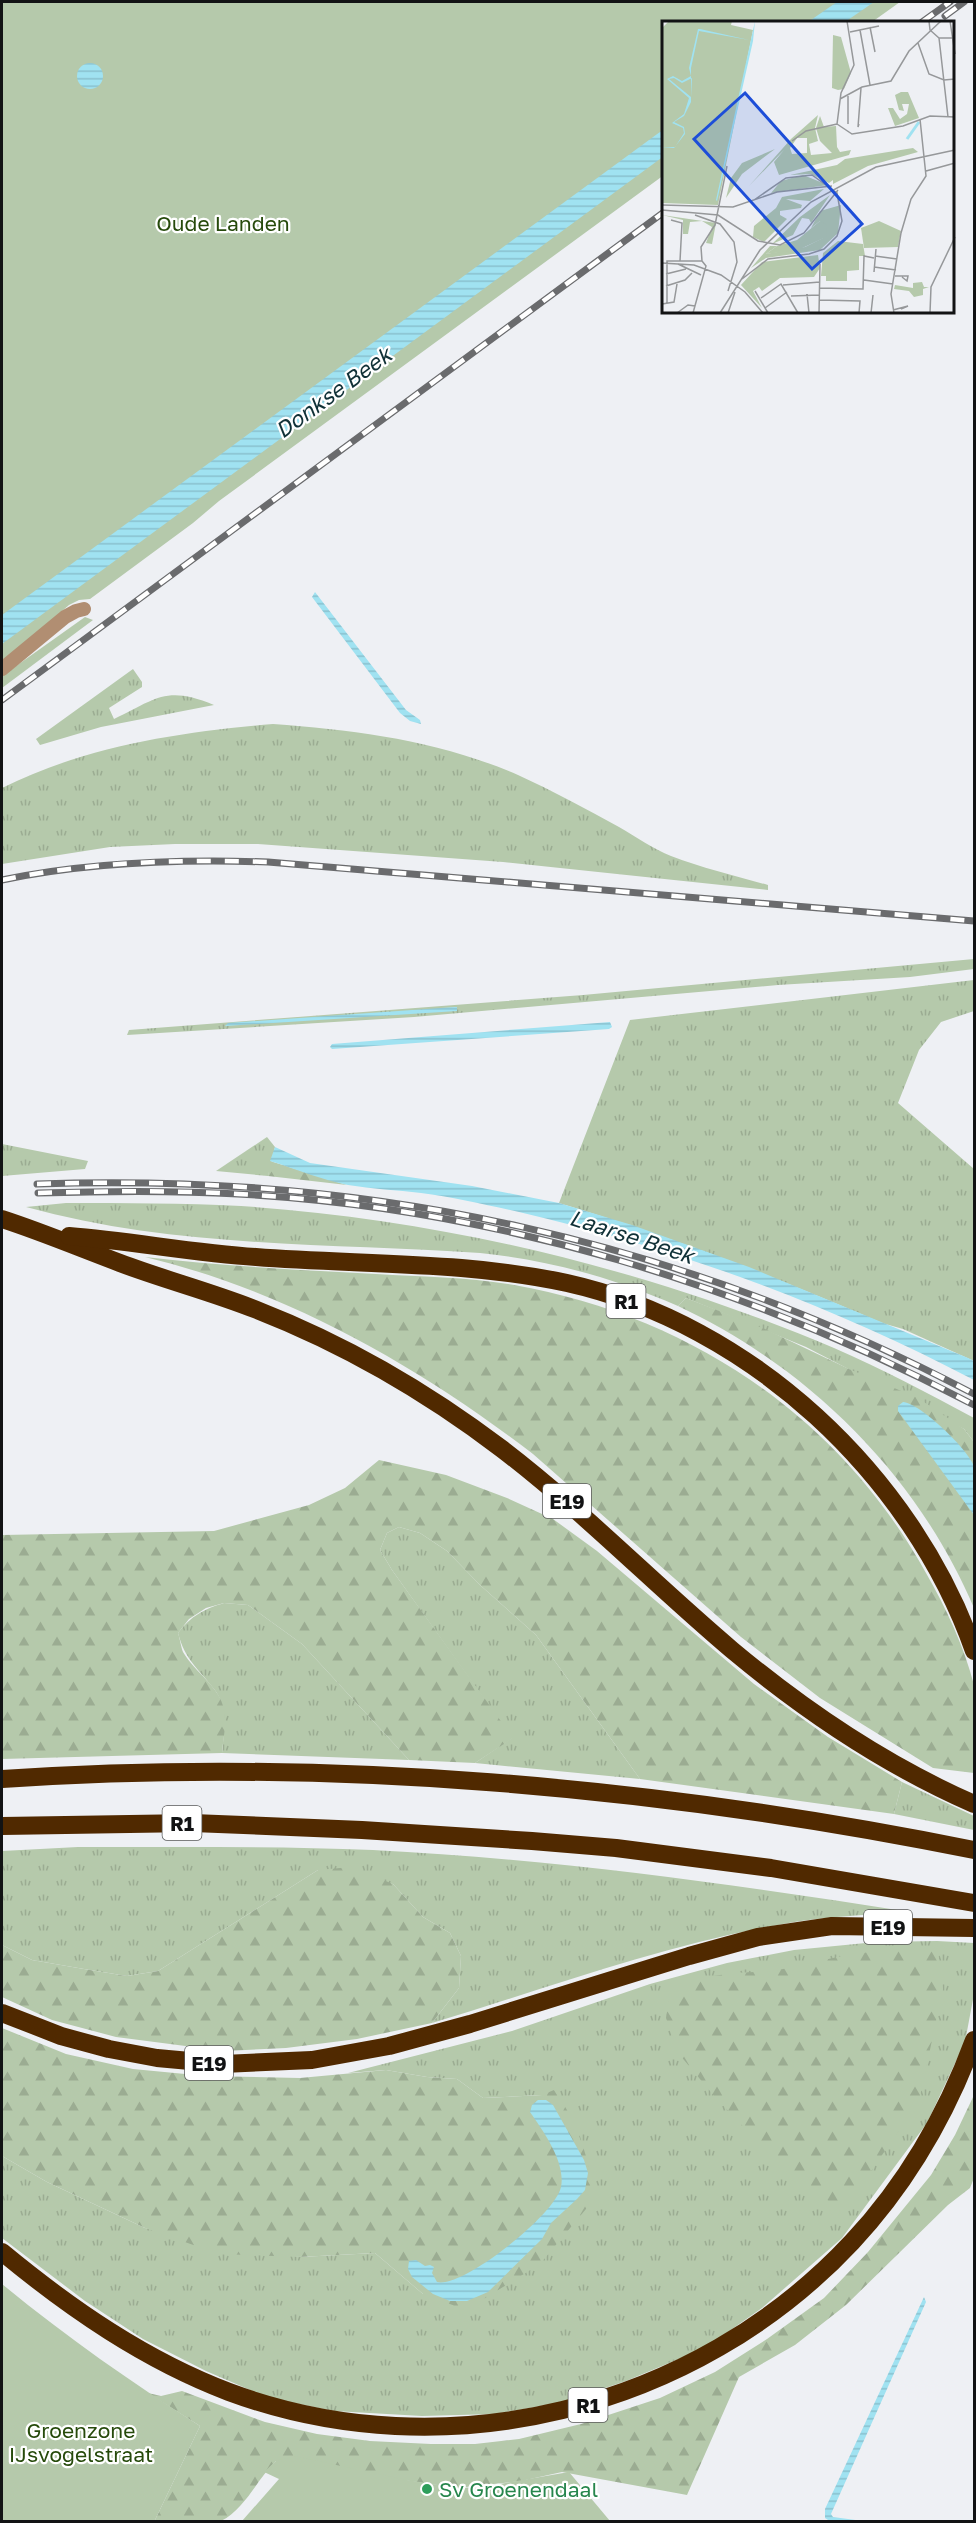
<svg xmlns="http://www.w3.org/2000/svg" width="976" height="2523" font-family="'Golos Text',sans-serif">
<defs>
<pattern id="grass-tufts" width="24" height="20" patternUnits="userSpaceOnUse" patternTransform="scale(1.5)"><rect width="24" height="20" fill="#b5c9ab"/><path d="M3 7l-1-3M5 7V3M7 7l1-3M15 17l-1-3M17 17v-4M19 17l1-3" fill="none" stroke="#9bac92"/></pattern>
<pattern id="forest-firs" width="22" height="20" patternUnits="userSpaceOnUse" patternTransform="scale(1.5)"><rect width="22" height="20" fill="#b5c9ab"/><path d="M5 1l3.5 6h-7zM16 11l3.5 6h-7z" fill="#9bac92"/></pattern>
<pattern id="water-rules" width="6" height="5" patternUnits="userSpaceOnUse" patternTransform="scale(1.5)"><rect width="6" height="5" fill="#a0e2f1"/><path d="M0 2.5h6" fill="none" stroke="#89c1ce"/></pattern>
</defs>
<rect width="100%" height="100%" fill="#eef0f4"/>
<!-- grass -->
<g fill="url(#grass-tufts)">
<polygon points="85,617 93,620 2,688 2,676"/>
<path d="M 133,669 L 142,682 L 142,687 L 109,708 L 114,719 C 156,699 166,685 214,705 L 101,727 L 40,745 L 36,739 Z"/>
<path d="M 273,724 C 357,730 440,741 518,775 C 553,791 586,809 619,827 C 636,837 654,849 671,856 C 703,868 735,876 768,885 L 768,890 L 503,862 L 258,844 L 175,844 L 110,847 L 2,864 L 2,788 C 86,746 180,732 273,724 Z"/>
<polygon points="974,959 974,969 910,977 778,985 414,1017 127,1035 129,1030 583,995"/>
<path d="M 974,980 L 974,1011 L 941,1022 L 919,1050 L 898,1103 L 974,1169 L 974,1361 L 903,1329 L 882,1323 C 776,1277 669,1236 559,1203 L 630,1020 Z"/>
<polygon points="267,1137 275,1147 268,1176 216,1171"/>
<polygon points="2,1144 88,1161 85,1169 2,1176"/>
<path d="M 66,1203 C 125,1203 183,1203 241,1206 C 442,1219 650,1270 834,1348 C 882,1369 928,1393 974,1418 L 974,1442 L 964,1429 L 806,1347 L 686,1298 L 678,1306 C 614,1278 549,1260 480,1253 C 328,1243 174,1248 26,1207 Z"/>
<polygon points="399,1527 420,1533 447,1551 480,1585 536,1635 640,1779 475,1763 512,1738 392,1570 380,1550 387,1533"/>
<path d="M 224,1603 L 248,1605 L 302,1644 L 409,1760 L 222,1753 C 224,1732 228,1706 214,1689 C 198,1668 185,1660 178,1633 C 191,1616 204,1609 224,1603 Z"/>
<polygon points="902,1782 974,1816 974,1830 894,1814"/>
<path d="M 78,1847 C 176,1847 275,1846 373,1850 C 553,1859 732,1884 910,1912 C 868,1915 825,1916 783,1924 C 663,1945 548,1988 432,2023 L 459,1988 L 461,1956 L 450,1933 L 423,1917 L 393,1884 L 318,1870 L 158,1971 L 127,1976 L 84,1969 L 32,1960 L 2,1945 L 2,1851 Z"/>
<polygon points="937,1941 974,1943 974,1994 965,2042 927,2123 842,2238 762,2308 705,2348 626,2381 563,2402 495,2414 422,2416 334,2411 269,2398 206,2371 143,2339 85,2301 2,2238 2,2156 47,2182 145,2228 300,2257 375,2253 423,2294 542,2095 483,2098 457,2079 427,2077 386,2070 348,2073 512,2031 650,1984 727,1963 794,1950 876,1942"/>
</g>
<!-- forest -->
<g fill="url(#forest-firs)">
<polygon points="270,1161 347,1185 268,1176"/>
<path d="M 145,1257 C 222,1266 299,1270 376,1274 C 422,1277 469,1277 514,1285 C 689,1316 839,1416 926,1573 C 946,1608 964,1646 974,1685 C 976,1705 975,1750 974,1773 L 933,1768 L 820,1698 L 741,1637 L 533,1454 C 418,1366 287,1291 145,1257 Z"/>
<path d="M 686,1298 L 765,1329 L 849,1369 L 918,1398 L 964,1429 L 974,1442 L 974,1608 C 917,1474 808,1367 678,1306 Z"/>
<path d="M 379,1460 L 446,1475 L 507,1498 L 553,1519 L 597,1551 L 754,1684 L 828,1737 L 902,1782 L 894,1814 L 640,1779 L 536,1635 L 480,1585 L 447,1551 L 420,1533 L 399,1527 L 387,1533 L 380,1550 L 392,1570 L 513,1738 L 475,1763 L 409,1760 L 302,1644 L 248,1605 L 224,1603 L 206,1608 L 189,1619 L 178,1633 C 180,1639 181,1647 183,1652 C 195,1673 220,1686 224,1710 C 227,1724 223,1739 222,1753 L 2,1759 L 2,1535 L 214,1531 L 309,1505 L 345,1488 Z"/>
<polygon points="351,1867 393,1884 423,1917 450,1933 461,1956 459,1988 432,2023 357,2039 286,2048 224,2051 116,2037 52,2020 2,1997 2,1945 32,1960 84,1969 127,1976 158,1971 318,1870"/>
<polygon points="882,1951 938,1951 943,1989 919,2101 852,2199 838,2207 791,2177 715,2097 679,2054 666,2018 669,1994 699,1978 734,1973 774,1971 851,1954"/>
<path d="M 2,2028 L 66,2054 L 133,2069 L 206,2076 L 300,2078 L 386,2070 L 427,2077 L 457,2079 L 483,2098 L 542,2095 L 554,2090 C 578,2122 588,2158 596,2197 L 540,2264 L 466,2310 L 423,2294 L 375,2253 L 300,2257 L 219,2254 L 145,2228 L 47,2182 L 2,2156 Z"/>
<path d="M 974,2095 L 974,2178 L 970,2188 L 948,2205 L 846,2305 L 795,2345 L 739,2377 L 687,2495 L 562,2472 L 521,2481 L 457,2488 L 276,2461 C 257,2479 246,2508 221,2521 L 155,2520 L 200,2426 L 148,2393 L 161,2396 L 182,2391 L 265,2422 L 317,2434 L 370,2441 L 431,2444 L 475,2444 L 519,2439 L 581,2424 L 660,2398 L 715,2372 L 767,2339 L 824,2298 L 868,2252 L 931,2175 L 955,2135 Z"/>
</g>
<!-- park -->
<g fill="#b5c9ab">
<polygon points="2,2 900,2 872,22 664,22 664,175 219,501 193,523 90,599 79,600 69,605 2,664"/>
<path d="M 2,2284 C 65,2336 131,2382 200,2426 L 155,2520 L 2,2521 Z"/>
<polygon points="294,2456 407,2480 457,2488 482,2487 569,2472 610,2521 242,2521 279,2479 264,2472 276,2461"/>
</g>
<!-- water -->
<g fill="url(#water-rules)">
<polygon points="837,2 874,2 845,22 808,22"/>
<circle cx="90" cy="76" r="13"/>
<polygon points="664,129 664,156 2,644 2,615"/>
<polygon points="315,592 406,710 420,720 421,724 410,721 400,713 312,597"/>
<polygon points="455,1007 457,1007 457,1011 225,1026 228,1023"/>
<polygon points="610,1022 612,1027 609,1029 332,1049 330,1047 332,1044"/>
<path d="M 275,1147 L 310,1163 L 472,1186 L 559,1203 L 632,1225 L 749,1267 L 968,1358 L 974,1361 L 974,1380 C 826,1303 682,1250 519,1212 C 487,1205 453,1197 421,1193 C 397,1190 372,1189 348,1185 C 322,1180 296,1169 270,1161 Z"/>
<path d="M 903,1402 C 920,1403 970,1451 974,1467 C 976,1478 975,1502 974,1515 L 898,1411 L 898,1406 Z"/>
<path d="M 538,2100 L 546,2100 L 553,2105 L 584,2160 L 588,2173 L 585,2190 L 577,2199 L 551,2223 L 542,2239 L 488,2292 L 467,2301 L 450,2301 L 433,2294 L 412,2277 L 408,2269 L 409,2261 L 416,2260 L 425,2266 L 430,2265 L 434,2267 L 432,2273 L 437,2282 C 462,2289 556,2214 561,2187 C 566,2162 543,2131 530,2112 L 532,2105 Z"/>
<polygon points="924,2297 926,2302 831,2514 833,2517 863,2521 828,2520 825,2518 825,2509"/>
</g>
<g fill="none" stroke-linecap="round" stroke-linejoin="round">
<!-- street -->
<polyline stroke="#b18e72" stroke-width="14" points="2,669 65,617 76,611 84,609"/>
<!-- highway -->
<g stroke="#502900" stroke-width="18">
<path d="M 2,1219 C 42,1232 80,1248 120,1263 C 165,1280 212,1292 257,1310 C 344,1344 427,1392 502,1449 C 583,1511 654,1584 732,1650 C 805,1711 887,1766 974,1804"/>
<path d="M 69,1236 C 132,1241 193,1253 256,1257 C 360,1265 465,1261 567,1283 C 751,1324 912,1475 974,1651"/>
<path d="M 2,1779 C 324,1757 658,1786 974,1850"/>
<polyline points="2,1826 193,1823 362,1830 532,1841 616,1848 771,1868 974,1903"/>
<polyline points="2,2013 61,2036 109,2049 157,2058 223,2064 312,2060 389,2046 470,2024 689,1956 758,1937 832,1926 974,1928"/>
<path d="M 2,2252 C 71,2309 145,2360 229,2392 C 445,2472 695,2410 852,2242 C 906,2184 947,2113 974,2040"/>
</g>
<defs>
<g id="rail">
<polyline points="945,16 964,2"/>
<polyline points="922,22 950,2"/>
<polyline points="2,700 664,212"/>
<path d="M 2,880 C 89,862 179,859 268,862 L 974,921"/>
<path d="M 37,1184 C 370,1172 679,1239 974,1394"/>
<path d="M 38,1193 C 105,1191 171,1190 238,1194 C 496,1208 746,1285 974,1405"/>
</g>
</defs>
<!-- rail casing -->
<use href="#rail" stroke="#6a6b6d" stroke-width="7"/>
<!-- rail -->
<use href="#rail" stroke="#fff" stroke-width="4.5" stroke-dasharray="14" stroke-linecap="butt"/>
</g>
<!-- markers -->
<circle fill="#2e9e5b" stroke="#fff" stroke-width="2" cx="427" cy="2489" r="6"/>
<g text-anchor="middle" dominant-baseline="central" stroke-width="4.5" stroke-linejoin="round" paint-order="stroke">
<!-- shield labels -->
<g fill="#fff" stroke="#595a5a" stroke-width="1.5">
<rect x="606.5" y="1284" width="39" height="34" rx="4.5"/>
<rect x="543" y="1484" width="48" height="34" rx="4.5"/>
<rect x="162.5" y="1806" width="39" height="34" rx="4.5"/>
<rect x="864" y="1910" width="48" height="34" rx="4.5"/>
<rect x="185" y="2046" width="48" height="34" rx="4.5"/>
<rect x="568.5" y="2388" width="39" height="34" rx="4.5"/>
</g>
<g font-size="20" font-weight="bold" fill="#121314">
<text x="626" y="1301">R1</text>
<text x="567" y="1501">E19</text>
<text x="182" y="1823">R1</text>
<text x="888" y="1927">E19</text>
<text x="209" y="2063">E19</text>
<text x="588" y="2405">R1</text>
</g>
<!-- park labels -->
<g font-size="21" fill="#264a0b" stroke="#fff">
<text x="223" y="223">Oude Landen</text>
<text x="81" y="2430">Groenzone<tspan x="81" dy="24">IJsvogelstraat</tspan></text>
</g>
<!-- leisure labels -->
<g font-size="21" fill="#27864d" stroke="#fff" text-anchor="start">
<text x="439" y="2489">Sv Groenendaal</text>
</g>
<!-- water labels -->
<g font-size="22" font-style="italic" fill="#103137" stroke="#fff">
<text transform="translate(333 392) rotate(-36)">Donkse Beek</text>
<text transform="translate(632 1236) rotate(18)">Laarse Beek</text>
</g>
</g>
<!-- overview -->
<g transform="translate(662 21)">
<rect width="292" height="292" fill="#eef0f4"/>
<path d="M 156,94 L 153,107 L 156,120 L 147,123 L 149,134 L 170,132 L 158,120 L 154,107 L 158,95 L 162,106 L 174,105 L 175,126 L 178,131 L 189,129 L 187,134 L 117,154 L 112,141 L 122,129 L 87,165 L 129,118 ZM 135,117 L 145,117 L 145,132 L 130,133 L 128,127 ZM 113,128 L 80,153 L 64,177 L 69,157 L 80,142 ZM 168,174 L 149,202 L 147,198 L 140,197 L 131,214 L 110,223 L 138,196 ZM 179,184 L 176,212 L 158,229 L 104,237 L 89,247 L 108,225 L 115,225 L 104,233 L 143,226 L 161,217 L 158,200 L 149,207 L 158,190 ZM 0,194 L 54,202 L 50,223 L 44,222 L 50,206 L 40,200 L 28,201 L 26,213 L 21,213 L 21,199 ZM 260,261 L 262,266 L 267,266 L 261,268 L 261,274 L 252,276 L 247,270 L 232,268 L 233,264 L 251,267 L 251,262 Z" fill="#b5c9ab" fill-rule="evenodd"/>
<path d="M 239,71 L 246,71 L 257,97 L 233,105 L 226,87 L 231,87 L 238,98 L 245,93 L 247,83 L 240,83 L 242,90 L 237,89 L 233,74 ZM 251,127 L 256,131 L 206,145 L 171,163 L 171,159 L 167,162 L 149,153 L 128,154 L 175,144 L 183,138 ZM 141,154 L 166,164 L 109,172 L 119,160 ZM 162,168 L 148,180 L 124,178 L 140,184 L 139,187 L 118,190 L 118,194 L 125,198 L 102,221 L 91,216 L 92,205 L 114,187 L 120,176 ZM 158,200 L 165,204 L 164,216 L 136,229 L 104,233 L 115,225 L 135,219 Z" fill="#b5c9ab"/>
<path d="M 7,0 L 70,0 L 69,4 L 91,9 L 56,184 L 0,182 L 0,7 ZM 171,14 L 179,16 L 189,52 L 182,68 L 176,69 L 170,67 ZM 176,220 L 201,223 L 203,235 L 197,235 L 197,249 L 185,250 L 185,260 L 164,260 L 164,255 L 159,255 L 161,232 ZM 156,234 L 158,247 L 152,256 L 118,257 L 100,270 L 97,266 L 91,270 L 100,287 L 79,264 L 100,241 Z" fill="#b5c9ab"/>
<path d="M 217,200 L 239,210 L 236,226 L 202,227 L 199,207 Z" fill="#b5c9ab"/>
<path d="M 93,0 L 91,20 L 55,180 L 54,179 ZM 36,8 L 38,8 L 87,19 L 37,10 L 29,47 L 29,81 L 22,95 L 12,101 L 22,106 L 23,113 L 12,127 L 0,126 L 13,126 L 22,112 L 21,107 L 10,102 L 22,93 L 27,77 L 5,58 L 11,55 L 20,60 L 29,55 L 27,47 ZM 12,57 L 20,62 L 30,57 L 29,76 L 7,58 Z" fill="#a0e2f1" fill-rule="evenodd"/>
<path fill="none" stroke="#a0e2f1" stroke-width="3" d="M 245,118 L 257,101"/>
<path fill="none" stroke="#96989a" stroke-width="1.5" d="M 267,0 L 268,9 L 277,17 L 290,17M 288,0 L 293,33M 208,6 L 213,31M 198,9 L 208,64M 188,11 L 217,5M 277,17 L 286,96M 256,22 L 267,53 L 282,59 L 293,58M 186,75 L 186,103M 178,78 L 200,66 L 229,60 L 247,30 L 279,0M 175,103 L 190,113 L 241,105 L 268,95 L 293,96M 175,103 L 179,72 L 192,44 L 185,0M 197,103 L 196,106 L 199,67M 130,120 L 144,110 L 175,103M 264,150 L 293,142M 0,184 L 71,186 L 115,171 L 170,165M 0,189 L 56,194 L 96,220 L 118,224 L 142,212 L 176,169M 33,194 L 58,203 L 72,221 L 75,241 L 66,270M 9,199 L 20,202 L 18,240M 213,235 L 235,238M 40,240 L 39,226 L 53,204 L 65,145M 0,242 L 32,244 L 59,254 L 83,271 L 101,292M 16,243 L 39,254M 212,246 L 234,249M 212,251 L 214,228M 4,253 L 24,248M 233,255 L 246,255 L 245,260 L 240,256M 80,258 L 106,238 L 147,233 L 162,228 L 175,215 L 180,200 L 175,172 L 150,154 L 124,157 L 92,179M 202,259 L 231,263M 121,264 L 158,261M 4,265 L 23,259 L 30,252M 158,267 L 201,268 L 202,235 L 212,237M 93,270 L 106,292M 145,273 L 147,292M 129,275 L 157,274M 99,277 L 119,263 L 136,292M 157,279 L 198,280 L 197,292M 0,283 L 12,281 L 15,263M 5,283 L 5,240 L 40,240M 103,287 L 125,271M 231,289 L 246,285 L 239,288M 15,292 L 26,284 L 33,285M 31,292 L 44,245 L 40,240M 58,292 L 98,229 L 149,181 L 214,146 L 293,129M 66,292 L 73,271M 157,292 L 158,243M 209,292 L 211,274M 232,292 L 229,273 L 239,212 L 249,178 L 264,155 L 258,98M 268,292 L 269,266 L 293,216"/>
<path fill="#1d4ed8" fill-opacity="0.15" stroke="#1d4ed8" stroke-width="3" d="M 83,72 L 200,203 L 150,248 L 32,118 Z"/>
<rect width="292" height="292" fill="none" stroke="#121314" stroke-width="3"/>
</g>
<!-- border -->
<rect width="976" height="2523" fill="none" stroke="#121314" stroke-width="6"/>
</svg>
